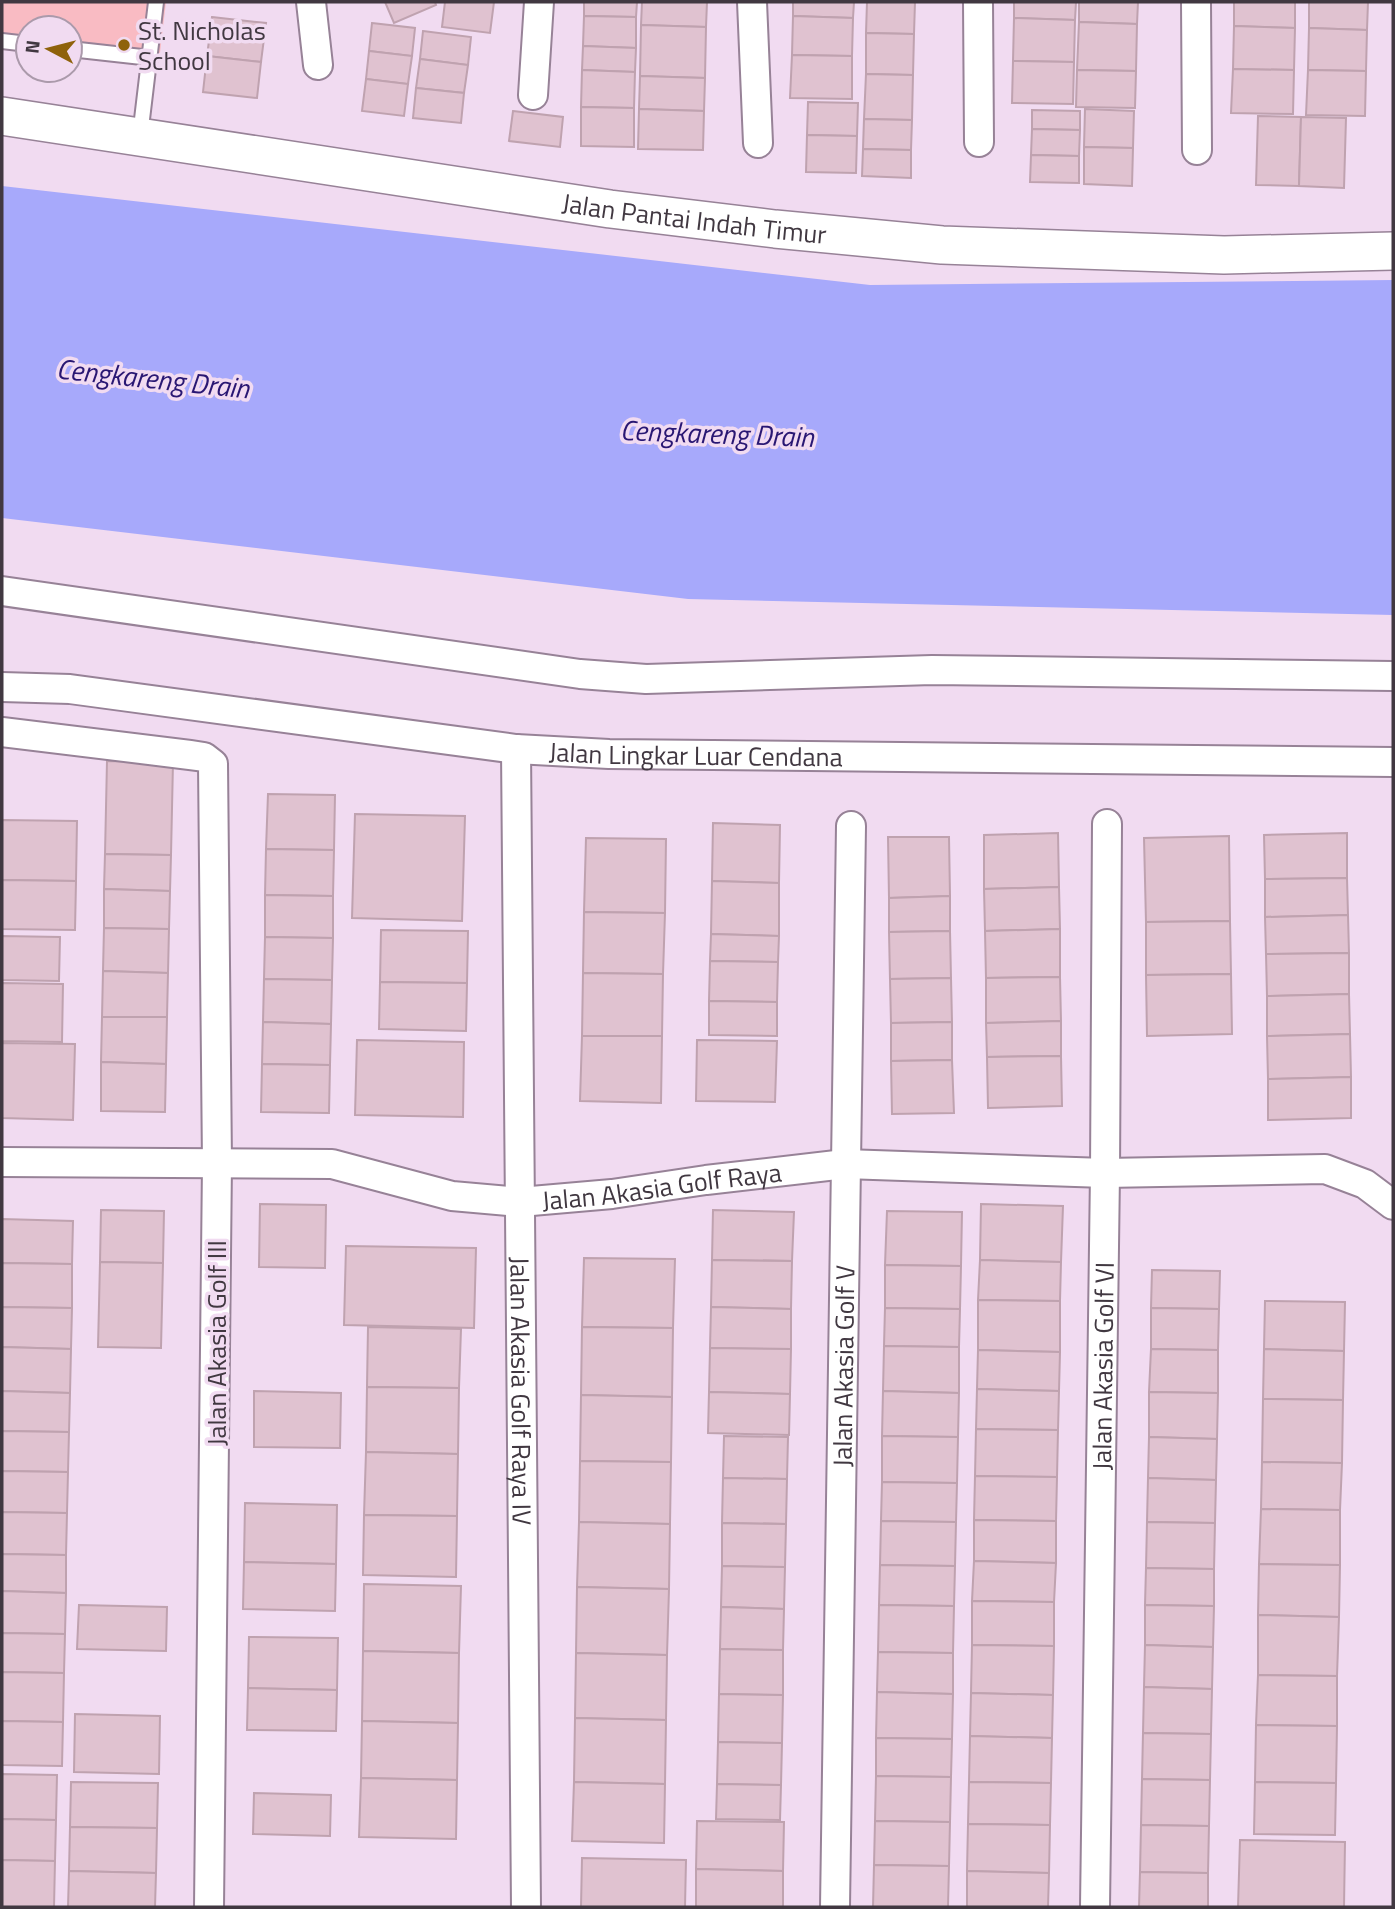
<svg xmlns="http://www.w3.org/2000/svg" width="1395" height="1909" font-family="'Titillium Web',sans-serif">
<rect width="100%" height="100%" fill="#f1dbf1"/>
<!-- green -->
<polygon fill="#f9bbc3" points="2,2 166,2 160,53 70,42 70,28 28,28 28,37 2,34"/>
<!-- water -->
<polygon fill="#a7a9fb" points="2,186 870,285 1393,280 1393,615 688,599 2,518"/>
<!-- building -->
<g fill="#e0c2d0" stroke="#bfa2af" stroke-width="2">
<polygon points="385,2 435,2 436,5 394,23"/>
<polygon points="445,2 494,2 490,33 442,27"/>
<polygon points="584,2 637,2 636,17 584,16"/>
<polygon points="642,2 707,2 706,27 641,25"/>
<polygon points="793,2 854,2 853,18 793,16"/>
<polygon points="867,2 915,2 914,34 866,33"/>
<polygon points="1014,2 1076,2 1075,20 1014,18"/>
<polygon points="1079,2 1138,2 1137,24 1079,22"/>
<polygon points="1234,2 1295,2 1295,28 1234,26"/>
<polygon points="1309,2 1368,2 1367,30 1309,28"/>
<polygon points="584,16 636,17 636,48 583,46"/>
<polygon points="793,16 853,18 852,56 792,55"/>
<polygon points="212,17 266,23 261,62 207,56"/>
<polygon points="1014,18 1075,20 1074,62 1013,61"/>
<polygon points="1079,22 1137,24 1136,71 1077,70"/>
<polygon points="372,23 415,28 412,56 369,51"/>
<polygon points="641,25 706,27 705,78 640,76"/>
<polygon points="1234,26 1295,28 1294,70 1233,69"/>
<polygon points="1309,28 1367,30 1366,71 1308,70"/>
<polygon points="423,31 471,37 468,65 420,59"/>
<polygon points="866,33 914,34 913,75 866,74"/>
<polygon points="583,46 636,48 635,72 582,70"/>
<polygon points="369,51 412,56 408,84 366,79"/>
<polygon points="792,55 852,56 852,99 790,98"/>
<polygon points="207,56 261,62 257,98 203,92"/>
<polygon points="420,59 468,65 464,93 416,88"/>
<polygon points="1013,61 1074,62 1073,104 1012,103"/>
<polygon points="1233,69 1294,70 1293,114 1231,113"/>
<polygon points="582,70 635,72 634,108 581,107"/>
<polygon points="1077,70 1136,71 1135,108 1076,107"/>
<polygon points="1308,70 1366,71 1365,116 1306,115"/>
<polygon points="866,74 913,75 912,120 864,119"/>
<polygon points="640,76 705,78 704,111 639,109"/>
<polygon points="366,79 408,84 404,116 362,111"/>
<polygon points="416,88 464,93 461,123 413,118"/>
<polygon points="808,102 858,103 857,136 807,135"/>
<polygon points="581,107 634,108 634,147 581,146"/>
<polygon points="639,109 704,111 703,150 638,149"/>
<polygon points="1085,109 1134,111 1133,148 1084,147"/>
<polygon points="1032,110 1080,111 1080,130 1032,129"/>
<polygon points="513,111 563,117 560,147 509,141"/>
<polygon points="1258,116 1301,117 1299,186 1256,185"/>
<polygon points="1301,117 1346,118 1344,188 1299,186"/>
<polygon points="864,119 912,120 911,150 863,149"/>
<polygon points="1032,129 1080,130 1079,156 1031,155"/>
<polygon points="807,135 857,136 856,173 806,172"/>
<polygon points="1084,147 1133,148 1132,186 1084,184"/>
<polygon points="863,149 911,150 911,178 862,176"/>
<polygon points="1031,155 1079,156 1079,183 1030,182"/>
<polygon points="107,761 173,762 171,855 105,854"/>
<polygon points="268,794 335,795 334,850 266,849"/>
<polygon points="355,814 465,816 462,921 352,918"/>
<polygon points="2,820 77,821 76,881 2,880"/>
<polygon points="713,823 780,825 779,883 712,881"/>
<polygon points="1058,833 1059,887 984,889 984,835"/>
<polygon points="1347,833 1347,878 1265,879 1264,835"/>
<polygon points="1229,836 1230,921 1146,922 1144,838"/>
<polygon points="888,837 949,837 950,896 889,898"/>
<polygon points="586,838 666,839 665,913 584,912"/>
<polygon points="266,849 334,850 333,896 265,895"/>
<polygon points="105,854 171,855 170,891 104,889"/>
<polygon points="1347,878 1348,915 1265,917 1265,879"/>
<polygon points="2,880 76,881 75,930 2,929"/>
<polygon points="712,881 779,883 779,936 711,934"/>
<polygon points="1059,887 1060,929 985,931 984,889"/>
<polygon points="104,889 170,891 169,929 104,928"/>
<polygon points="265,895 333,896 333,938 265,937"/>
<polygon points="950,896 950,931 889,932 889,898"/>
<polygon points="584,912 665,913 663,974 583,973"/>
<polygon points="1348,915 1349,953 1266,954 1265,917"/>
<polygon points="1230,921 1231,974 1146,975 1146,922"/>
<polygon points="104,928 169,929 168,973 103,971"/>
<polygon points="1060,929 1060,977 986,978 985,931"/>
<polygon points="381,930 468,931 467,983 380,982"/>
<polygon points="950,931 951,978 890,979 889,932"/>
<polygon points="711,934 779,936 778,962 710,961"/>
<polygon points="2,936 60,937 59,981 2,980"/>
<polygon points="265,937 333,938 332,980 264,979"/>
<polygon points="1349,953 1349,994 1267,996 1266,954"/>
<polygon points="710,961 778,962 777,1002 709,1001"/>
<polygon points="103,971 168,973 167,1017 102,1017"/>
<polygon points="583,973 663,974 662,1036 582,1036"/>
<polygon points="1231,974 1232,1034 1147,1036 1146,975"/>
<polygon points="1060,977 1061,1021 986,1023 986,978"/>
<polygon points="951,978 952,1022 891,1023 890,979"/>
<polygon points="264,979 332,980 331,1024 263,1022"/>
<polygon points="380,982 467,983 466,1031 379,1029"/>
<polygon points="2,983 63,984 62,1042 2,1041"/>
<polygon points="1349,994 1350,1034 1267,1036 1267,996"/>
<polygon points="709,1001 777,1002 777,1036 709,1035"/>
<polygon points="102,1017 167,1017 166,1064 101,1062"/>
<polygon points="1061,1021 1061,1056 987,1057 986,1023"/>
<polygon points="263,1022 331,1024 330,1065 262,1064"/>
<polygon points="952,1022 952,1060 891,1061 891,1023"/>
<polygon points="1350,1034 1351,1077 1268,1079 1267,1036"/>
<polygon points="582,1036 662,1036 661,1103 580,1101"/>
<polygon points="357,1040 464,1042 463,1117 355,1115"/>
<polygon points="697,1040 777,1041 775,1102 696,1101"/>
<polygon points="2,1043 75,1044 73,1120 2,1118"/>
<polygon points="1061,1056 1062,1106 988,1108 987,1057"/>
<polygon points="952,1060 954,1113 892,1114 891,1061"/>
<polygon points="101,1062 166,1064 165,1112 101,1111"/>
<polygon points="262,1064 330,1065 329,1113 261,1112"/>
<polygon points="1351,1077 1351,1118 1268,1120 1268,1079"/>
<polygon points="260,1204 326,1205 325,1268 259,1267"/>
<polygon points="981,1204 1063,1206 1061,1262 980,1260"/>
<polygon points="101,1210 164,1211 163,1263 100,1262"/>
<polygon points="713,1210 794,1212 792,1261 712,1260"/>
<polygon points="887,1211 962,1212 961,1266 885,1265"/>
<polygon points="2,1219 73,1221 72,1264 2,1263"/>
<polygon points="346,1246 476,1248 474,1328 344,1325"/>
<polygon points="584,1258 675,1259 673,1328 582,1327"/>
<polygon points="712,1260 792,1261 791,1309 711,1307"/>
<polygon points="980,1260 1061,1262 1060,1301 978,1300"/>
<polygon points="100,1262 163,1263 161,1348 98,1347"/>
<polygon points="2,1263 72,1264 72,1308 2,1307"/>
<polygon points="885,1265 961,1266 960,1309 885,1308"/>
<polygon points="1152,1270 1220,1271 1219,1309 1151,1308"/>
<polygon points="978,1300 1060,1301 1060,1352 978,1350"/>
<polygon points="1265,1301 1345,1302 1344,1351 1264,1349"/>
<polygon points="2,1307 72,1308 71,1349 2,1347"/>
<polygon points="711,1307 791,1309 791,1349 710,1348"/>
<polygon points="885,1308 960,1309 959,1347 884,1346"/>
<polygon points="1151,1308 1219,1309 1218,1350 1151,1349"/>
<polygon points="368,1327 461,1329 459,1388 367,1387"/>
<polygon points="582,1327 673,1328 672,1397 581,1395"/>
<polygon points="884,1346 959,1347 959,1393 883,1391"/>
<polygon points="2,1347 71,1349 70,1393 2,1391"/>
<polygon points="710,1348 791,1349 790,1394 709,1392"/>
<polygon points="1151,1349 1218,1350 1218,1393 1149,1392"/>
<polygon points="1264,1349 1344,1351 1343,1400 1263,1399"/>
<polygon points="978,1350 1060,1352 1059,1391 977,1389"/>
<polygon points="367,1387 459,1388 458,1454 366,1452"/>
<polygon points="977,1389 1059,1391 1058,1430 976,1429"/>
<polygon points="2,1391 70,1393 69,1432 2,1431"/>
<polygon points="254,1391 341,1393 340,1448 254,1447"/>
<polygon points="883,1391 959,1393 958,1437 882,1436"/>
<polygon points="709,1392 790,1394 789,1435 708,1433"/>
<polygon points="1149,1392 1218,1393 1217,1439 1149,1437"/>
<polygon points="581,1395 672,1397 671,1462 580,1461"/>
<polygon points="1263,1399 1343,1400 1342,1463 1262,1462"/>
<polygon points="976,1429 1058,1430 1057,1477 975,1476"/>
<polygon points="2,1431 69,1432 68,1472 2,1471"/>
<polygon points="724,1436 788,1437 787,1479 723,1478"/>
<polygon points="882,1436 958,1437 957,1483 882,1482"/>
<polygon points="1149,1437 1217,1439 1216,1480 1148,1478"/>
<polygon points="366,1452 458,1454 457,1516 364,1515"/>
<polygon points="580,1461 671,1462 670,1524 579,1522"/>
<polygon points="1262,1462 1342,1463 1340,1510 1261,1509"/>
<polygon points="2,1471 68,1472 67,1513 2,1512"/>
<polygon points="975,1476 1057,1477 1056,1521 974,1520"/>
<polygon points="723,1478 787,1479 786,1524 722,1523"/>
<polygon points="1148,1478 1216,1480 1215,1523 1147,1522"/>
<polygon points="882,1482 957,1483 956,1522 881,1521"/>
<polygon points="245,1503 337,1505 336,1564 244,1562"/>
<polygon points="1261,1509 1340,1510 1340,1565 1259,1564"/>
<polygon points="2,1512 67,1513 66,1555 2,1554"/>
<polygon points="364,1515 457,1516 456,1577 363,1575"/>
<polygon points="974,1520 1056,1521 1056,1563 974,1561"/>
<polygon points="881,1521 956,1522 955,1566 880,1565"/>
<polygon points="579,1522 670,1524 669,1589 577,1587"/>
<polygon points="1147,1522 1215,1523 1214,1569 1146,1568"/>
<polygon points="722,1523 786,1524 785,1567 722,1566"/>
<polygon points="2,1554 66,1555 66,1593 2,1591"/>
<polygon points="974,1561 1056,1563 1054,1602 972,1601"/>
<polygon points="244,1562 336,1564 335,1611 243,1609"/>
<polygon points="1259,1564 1340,1565 1339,1617 1258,1615"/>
<polygon points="880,1565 955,1566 954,1606 879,1605"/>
<polygon points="722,1566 785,1567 784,1609 721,1607"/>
<polygon points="1146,1568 1214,1569 1214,1606 1145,1605"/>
<polygon points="364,1584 461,1586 459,1653 363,1651"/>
<polygon points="577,1587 669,1589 667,1655 576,1653"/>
<polygon points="2,1591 66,1593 65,1634 2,1633"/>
<polygon points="972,1601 1054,1602 1054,1646 972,1645"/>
<polygon points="79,1605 167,1607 166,1651 77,1649"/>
<polygon points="879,1605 954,1606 953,1653 878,1652"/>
<polygon points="1145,1605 1214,1606 1213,1647 1145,1645"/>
<polygon points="721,1607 784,1609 783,1650 720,1649"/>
<polygon points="1258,1615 1339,1617 1337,1676 1258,1675"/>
<polygon points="2,1633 65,1634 64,1673 2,1672"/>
<polygon points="249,1637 338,1638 337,1690 248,1688"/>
<polygon points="972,1645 1054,1646 1053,1695 971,1693"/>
<polygon points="1145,1645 1213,1647 1212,1689 1144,1687"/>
<polygon points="720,1649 783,1650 783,1695 719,1694"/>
<polygon points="363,1651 459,1653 458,1723 362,1721"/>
<polygon points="878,1652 953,1653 953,1694 877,1692"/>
<polygon points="576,1653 667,1655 666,1720 575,1718"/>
<polygon points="2,1672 64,1673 63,1722 2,1721"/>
<polygon points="1258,1675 1337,1676 1337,1726 1256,1725"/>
<polygon points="1144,1687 1212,1689 1211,1734 1143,1733"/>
<polygon points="248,1688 337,1690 336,1731 247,1730"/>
<polygon points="877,1692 953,1694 952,1739 876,1738"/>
<polygon points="971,1693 1053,1695 1052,1738 970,1736"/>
<polygon points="719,1694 783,1695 782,1743 718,1742"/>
<polygon points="75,1714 160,1716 159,1774 74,1772"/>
<polygon points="575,1718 666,1720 665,1784 574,1782"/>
<polygon points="2,1721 63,1722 62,1766 2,1765"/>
<polygon points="362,1721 458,1723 457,1780 361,1778"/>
<polygon points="1256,1725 1337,1726 1336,1783 1255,1782"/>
<polygon points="1143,1733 1211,1734 1210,1780 1142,1779"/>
<polygon points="970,1736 1052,1738 1051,1783 969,1782"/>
<polygon points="876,1738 952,1739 951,1777 876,1776"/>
<polygon points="718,1742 782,1743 781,1785 717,1784"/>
<polygon points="2,1774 57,1775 56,1820 2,1819"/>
<polygon points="876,1776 951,1777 950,1822 875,1821"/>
<polygon points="361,1778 457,1780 456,1839 359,1837"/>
<polygon points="1142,1779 1210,1780 1209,1826 1141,1825"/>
<polygon points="71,1782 158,1783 157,1828 70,1827"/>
<polygon points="574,1782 665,1784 664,1843 572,1841"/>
<polygon points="969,1782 1051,1783 1050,1825 968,1824"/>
<polygon points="1255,1782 1336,1783 1335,1835 1254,1834"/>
<polygon points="717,1784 781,1785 780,1820 716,1819"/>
<polygon points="254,1793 331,1795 330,1836 253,1834"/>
<polygon points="2,1819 56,1820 55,1861 2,1860"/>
<polygon points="697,1821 784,1822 783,1871 696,1869"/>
<polygon points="875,1821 950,1822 949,1866 874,1865"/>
<polygon points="968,1824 1050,1825 1049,1873 967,1871"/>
<polygon points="1141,1825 1209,1826 1208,1873 1140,1872"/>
<polygon points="70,1827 157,1828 156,1873 69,1871"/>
<polygon points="1240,1840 1345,1842 1344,1907 1238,1907"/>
<polygon points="582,1858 686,1860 685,1907 581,1907"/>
<polygon points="2,1860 55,1861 54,1907 2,1907"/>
<polygon points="874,1865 949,1866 948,1907 873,1907"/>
<polygon points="696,1869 783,1871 783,1907 696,1907"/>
<polygon points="69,1871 156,1873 155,1907 68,1907"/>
<polygon points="967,1871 1049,1873 1048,1907 967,1907"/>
<polygon points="1140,1872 1208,1873 1208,1907 1139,1907"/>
</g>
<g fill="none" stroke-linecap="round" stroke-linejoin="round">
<defs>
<g id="service">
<polyline points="2,41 28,44"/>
<polyline points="70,49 151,58"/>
<polyline points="140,136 156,2"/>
</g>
<g id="minor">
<polyline points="311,2 318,65"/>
<polyline points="752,2 758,143"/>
<polyline points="978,2 979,142"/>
<polyline points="1196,2 1197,150"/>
<polyline points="533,95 539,2"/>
<polyline points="2,591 580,674 646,679 932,670 1393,676"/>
<path id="s1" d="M 2,687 L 70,689 L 516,749 L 609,754 L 1393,762"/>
<polyline points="2,732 190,755 204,757 213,764 217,1163 209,1907"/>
<path id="s2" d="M 516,749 L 526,1907"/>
<path id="s3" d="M 2,1162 L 332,1164 L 452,1196 L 520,1202 L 612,1194 L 706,1180 L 845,1164 L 1105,1173 L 1325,1169 L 1365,1184 L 1393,1205"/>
<path id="s4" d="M 835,1907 L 851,826"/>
<path id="s5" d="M 1095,1907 L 1105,1173 L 1107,824"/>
</g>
<g id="tertiary">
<path id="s6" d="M 2,116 L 610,209 L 775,229 L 942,245 L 1224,255 L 1393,251"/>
</g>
</defs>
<!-- service casing -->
<use href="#service" stroke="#978297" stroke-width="18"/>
<!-- minor casing -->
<use href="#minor" stroke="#978297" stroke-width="32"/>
<!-- tertiary casing -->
<use href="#tertiary" stroke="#978297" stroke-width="40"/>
<!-- service -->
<use href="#service" stroke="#fff" stroke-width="14"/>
<!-- minor -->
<use href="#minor" stroke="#fff" stroke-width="28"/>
<!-- tertiary -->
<use href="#tertiary" stroke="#fff" stroke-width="37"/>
</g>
<!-- markers -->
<circle fill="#8f620b" stroke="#f1dbf1" stroke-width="2.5" cx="124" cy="45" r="7"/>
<g text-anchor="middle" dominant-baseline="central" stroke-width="7" stroke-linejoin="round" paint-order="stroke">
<!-- poi labels -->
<g font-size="26" fill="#413841" stroke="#f1dbf1" text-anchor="start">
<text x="138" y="30">St. Nicholas<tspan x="138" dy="30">School</tspan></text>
</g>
<!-- street labels -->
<g font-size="26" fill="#413841" stroke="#f1dbf1">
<text stroke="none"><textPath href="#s6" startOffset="700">Jalan Pantai Indah Timur</textPath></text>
<text stroke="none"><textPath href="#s1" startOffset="698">Jalan Lingkar Luar Cendana</textPath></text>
<text stroke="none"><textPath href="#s3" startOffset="665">Jalan Akasia Golf Raya</textPath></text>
<text transform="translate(216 1343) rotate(-90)">Jalan Akasia Golf III</text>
<text stroke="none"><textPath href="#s4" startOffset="541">Jalan Akasia Golf V</textPath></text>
<text stroke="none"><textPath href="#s5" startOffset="541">Jalan Akasia Golf VI</textPath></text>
<text stroke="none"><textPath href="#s2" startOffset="642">Jalan Akasia Golf Raya IV</textPath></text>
</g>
<!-- water labels -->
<g font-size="28" font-style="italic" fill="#291773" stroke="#f1dbf1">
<text transform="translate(153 378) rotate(6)">Cengkareng Drain</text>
<text transform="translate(717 433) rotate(2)">Cengkareng Drain</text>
</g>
</g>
<!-- border -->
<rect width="1395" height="1909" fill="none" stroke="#413841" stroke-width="7"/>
<!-- north arrow -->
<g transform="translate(49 49) rotate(277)"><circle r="33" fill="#f1dbf1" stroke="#ab9aab" stroke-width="2"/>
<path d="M0-5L12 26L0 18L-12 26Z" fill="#8f620b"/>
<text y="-10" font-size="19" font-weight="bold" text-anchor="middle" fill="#413841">N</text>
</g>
</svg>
